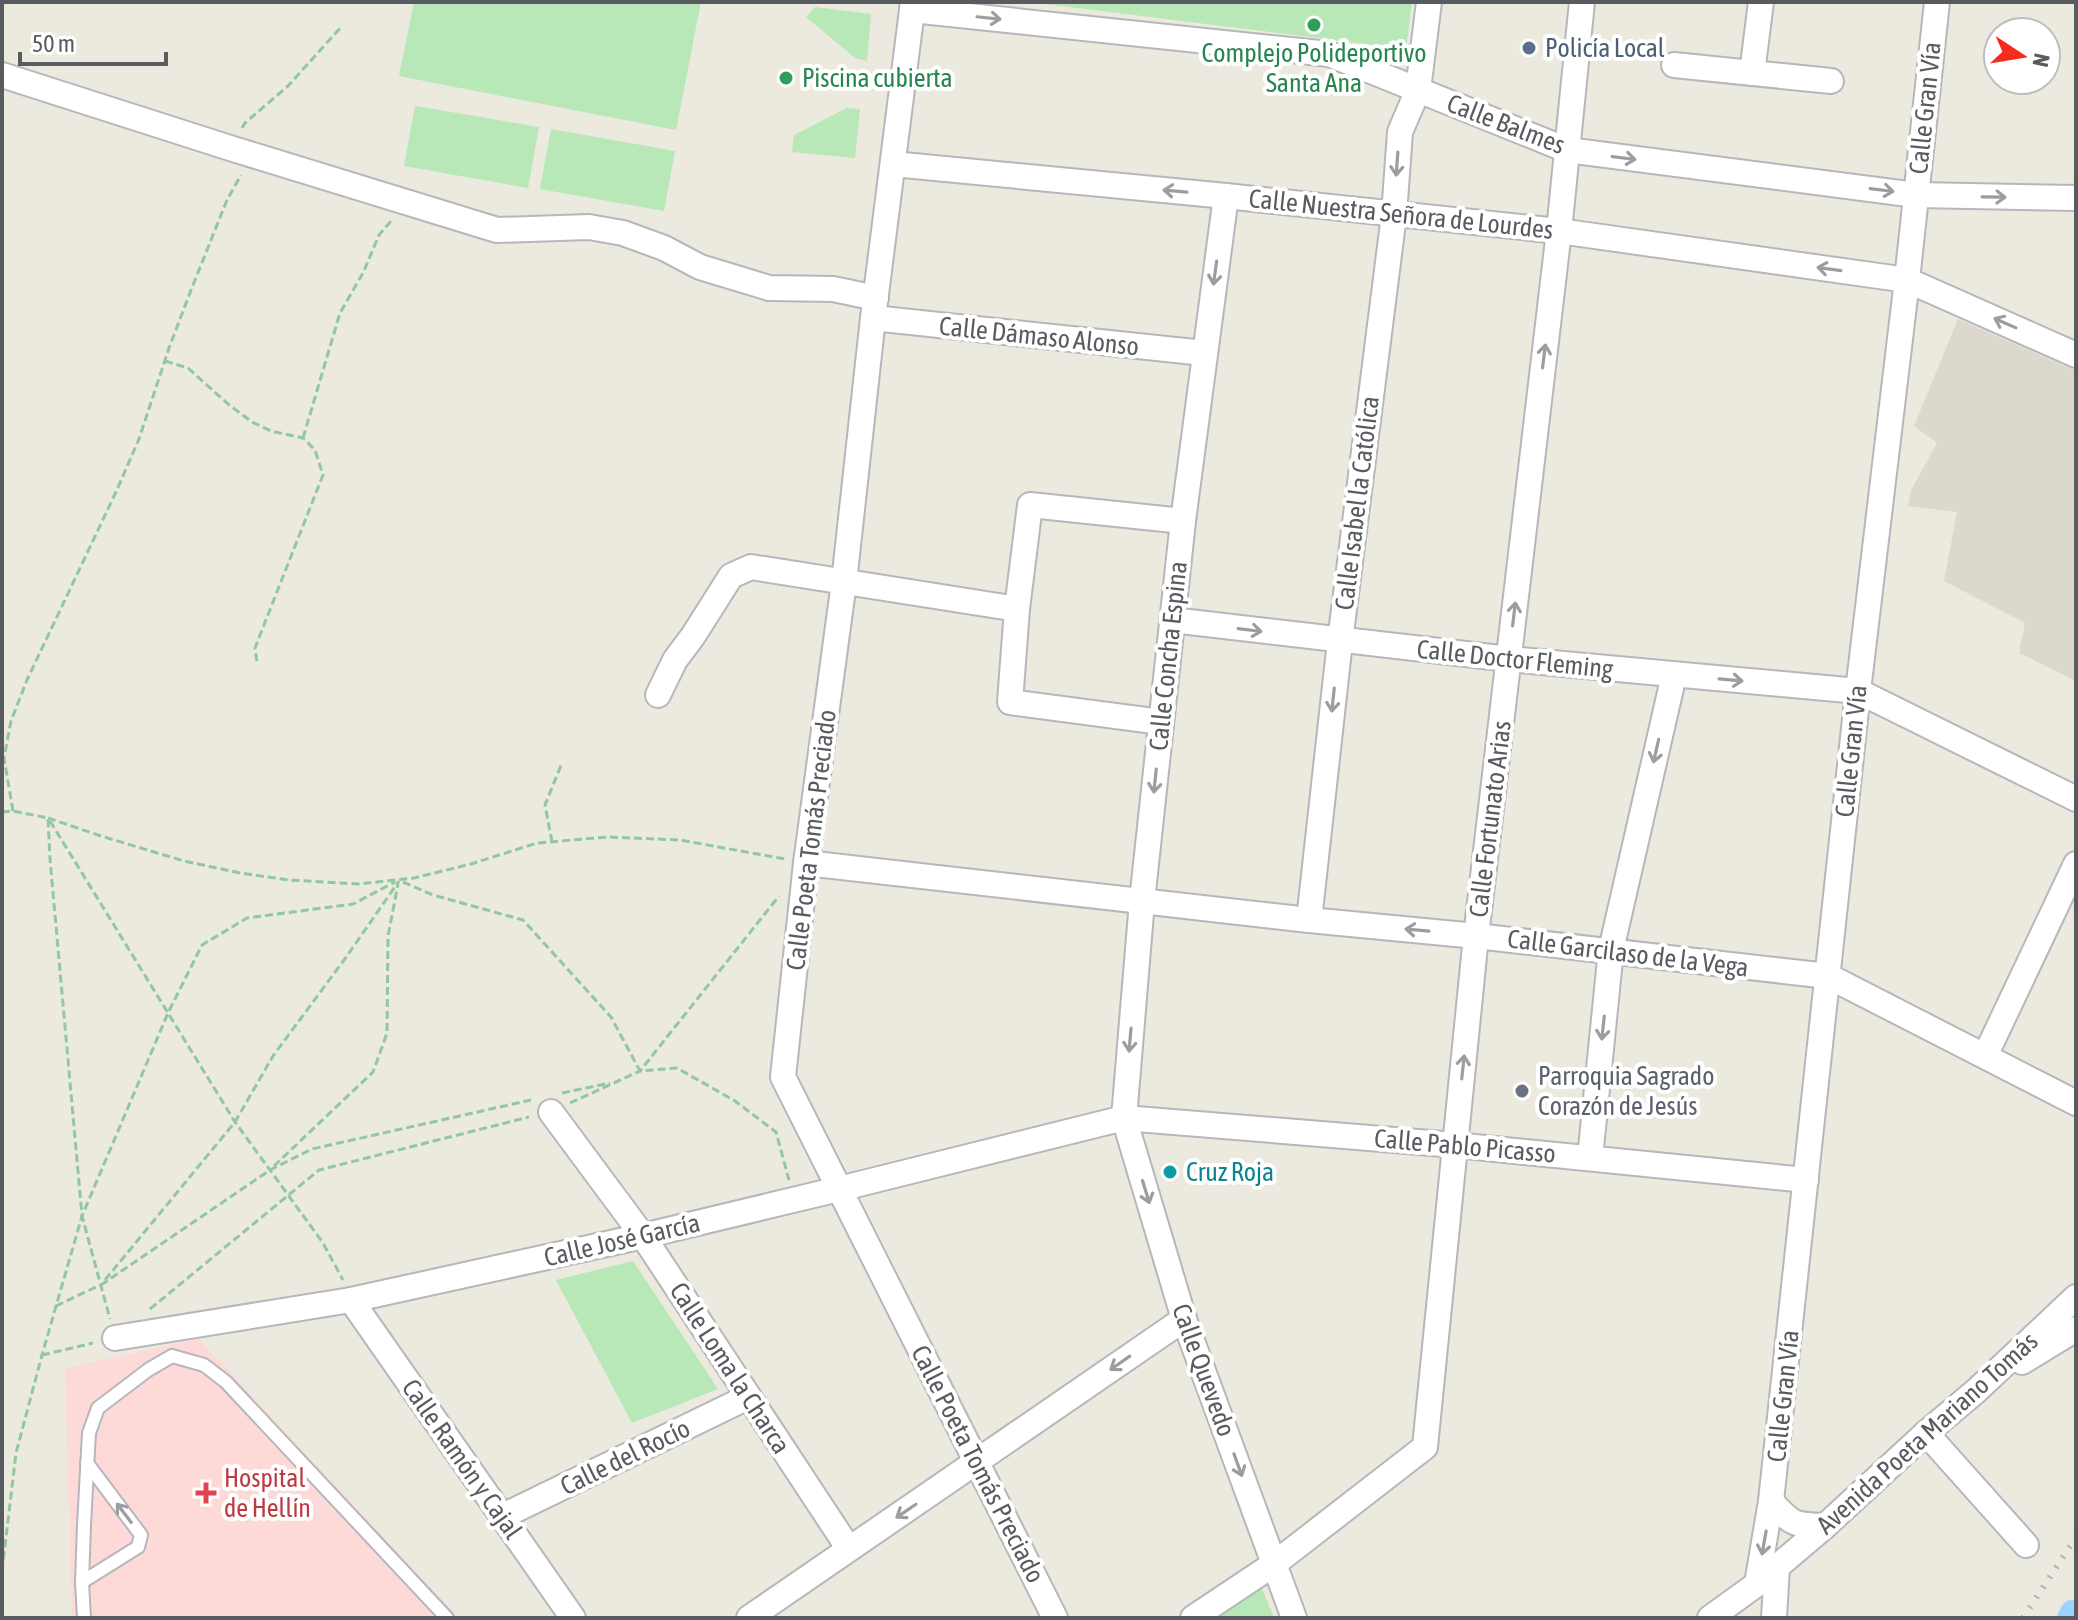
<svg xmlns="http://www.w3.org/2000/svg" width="2078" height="1620" font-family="'Asap Condensed',sans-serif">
<rect width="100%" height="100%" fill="#ece9de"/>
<!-- education -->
<polygon fill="#dcd8cd" points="1958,319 2076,371 2076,681 2019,653 2025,623 1944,581 1957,512 1908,506 1911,490 1937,443 1914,426"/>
<!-- medical -->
<polygon fill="#fddad7" points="199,1339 459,1618 72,1618 65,1368"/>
<!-- green -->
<g fill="#b8e7b8">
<polygon points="414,2 701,2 676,130 399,76"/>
<polygon points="1030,2 1412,2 1406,49"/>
<polygon points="815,7 871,14 867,61 855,58 806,17"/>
<polygon points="415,106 539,127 528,188 404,166"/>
<polygon points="847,108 860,109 855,158 792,152 794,135"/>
<polygon points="551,129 675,151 664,211 540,189"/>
<polygon points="633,1261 718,1389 632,1423 556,1280"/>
<polygon points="1261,1586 1274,1618 1218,1618"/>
</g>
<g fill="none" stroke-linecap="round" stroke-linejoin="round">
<!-- canal -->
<polyline stroke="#9cd4ff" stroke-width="20" points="2067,1618 2071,1610"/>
<defs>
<g id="lane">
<polyline points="82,1582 138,1547 141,1535 87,1463"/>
<polyline points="84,1618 82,1582 84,1525 89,1433 98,1408 148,1370 172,1356 204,1365 226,1382 447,1618"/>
</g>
<g id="street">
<polyline points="913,2 873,318 844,582 806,863 783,1077 1055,1618"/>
<polyline points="912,10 1329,54 1567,150 1916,195 2076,198"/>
<polyline points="1674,65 1831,81"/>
<polyline points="1752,73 1761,2"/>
<polyline points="2,75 230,148 497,230 589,227 623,233 664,248 700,267 769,288 833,289 876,298"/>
<polyline points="893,164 1226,196 1559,231 1907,280 2076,355"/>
<polyline points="1226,196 1183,521 1142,901 1124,1118 1184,1319 1294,1618"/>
<polyline points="873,318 1204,353"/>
<polyline points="1172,620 1509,659 1858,691 2076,799"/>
<polyline points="658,695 675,660 693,636 731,576 751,567 1017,609"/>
<polyline points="1161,722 1010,702 1017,609 1030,505 1183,521"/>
<polyline points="806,863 1309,920 1476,936 1828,976 2076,1103"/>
<polyline points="1309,920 1340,641 1394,215 1400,132 1418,90 1429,2"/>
<polyline points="1985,1056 2076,864"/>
<polyline points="551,1112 643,1236 849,1549"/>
<polyline points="1590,1158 1611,950 1674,675"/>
<polyline points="351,1300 573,1618"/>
<polyline points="115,1338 351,1300 643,1236 839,1189 1124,1118 1455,1145 1806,1180"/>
<polyline points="2022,1362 2076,1329"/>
<polyline points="1926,1433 2026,1545"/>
<path d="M 1771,1501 C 1792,1525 1794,1525 1825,1526"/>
<polyline points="501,1517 748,1397"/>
<polyline points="1757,1584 1771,1501 1858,691 1907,280 1937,2"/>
<polyline points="749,1618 1184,1319"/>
<polyline points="1193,1618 1274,1564 1425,1447 1476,936 1559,231 1582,2"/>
<polyline points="1710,1618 1757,1584 1825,1526 1926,1433 1976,1391 2076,1297"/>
<polyline points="1774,1618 1777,1567"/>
</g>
</defs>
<!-- lane casing -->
<use href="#lane" stroke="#b5b7bd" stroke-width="16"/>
<!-- street casing -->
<use href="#street" stroke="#b5b7bd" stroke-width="28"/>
<!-- path -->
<g stroke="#91c8a0" stroke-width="3" stroke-dasharray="8 4" stroke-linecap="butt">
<polyline points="242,128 245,123 288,86 342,26"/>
<polyline points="165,361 188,368 228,404 252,422 271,431 303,438 315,450 323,475 262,630 255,648 257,663"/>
<polyline points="303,438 340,313 363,273 379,235 391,221"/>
<polyline points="13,811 4,758 11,721 27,680 116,492 139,439 169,348 193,285 227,200 241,175"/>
<polyline points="2,812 13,811 48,818 50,859 82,1216 110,1319"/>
<polyline points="48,818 101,836 184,861 240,873 289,880 358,884 414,878 471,864 537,843 608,837 680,840 785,859"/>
<polyline points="50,821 235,1122 323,1243 343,1280"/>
<polyline points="552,842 545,805 562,763"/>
<polyline points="403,882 433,895 523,920 611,1017 640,1071 677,1068 735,1101 776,1132 789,1180"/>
<polyline points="562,1093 610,1083"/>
<polyline points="570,1103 640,1071 779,896"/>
<polyline points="274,1166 373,1072 387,1033 388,936 398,884"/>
<polyline points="105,1280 235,1122 273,1056 347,956 399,881"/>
<polyline points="101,1285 270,1170 312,1149 531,1100"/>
<polyline points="56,1306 100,1285"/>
<polyline points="150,1309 319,1170 529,1117"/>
<polyline points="42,1355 93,1343"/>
<polyline points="2,1571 16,1453 42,1355 82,1216 168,1013 202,945 247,918 353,904 395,882"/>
</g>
<!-- lane -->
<use href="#lane" stroke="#fff" stroke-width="12"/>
<!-- street -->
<use href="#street" stroke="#fff" stroke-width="24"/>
<!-- rail -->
<polyline stroke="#b1b2b2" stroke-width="6" stroke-dasharray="2 10" stroke-linecap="butt" points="2023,1618 2076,1537"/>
</g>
<!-- one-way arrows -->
<defs><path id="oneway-shaft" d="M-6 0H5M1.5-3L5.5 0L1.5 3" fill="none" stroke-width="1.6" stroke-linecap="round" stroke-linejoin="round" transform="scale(2)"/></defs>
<g stroke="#9b9da0">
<use href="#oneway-shaft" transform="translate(989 18) rotate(6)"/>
<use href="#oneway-shaft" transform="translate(1624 158) rotate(7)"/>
<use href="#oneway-shaft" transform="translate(1397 164) rotate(94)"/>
<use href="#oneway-shaft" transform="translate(1882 190) rotate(7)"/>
<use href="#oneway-shaft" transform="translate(1175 191) rotate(-175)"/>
<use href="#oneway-shaft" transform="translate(1994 197) rotate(1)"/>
<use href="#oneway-shaft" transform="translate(1829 269) rotate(-172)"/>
<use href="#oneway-shaft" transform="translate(1215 273) rotate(98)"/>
<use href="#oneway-shaft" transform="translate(2005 323) rotate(-156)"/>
<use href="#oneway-shaft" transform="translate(1544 356) rotate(-83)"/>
<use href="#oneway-shaft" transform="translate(1514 614) rotate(-83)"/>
<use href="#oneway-shaft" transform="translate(1250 630) rotate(7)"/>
<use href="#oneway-shaft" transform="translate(1731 680) rotate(5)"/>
<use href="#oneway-shaft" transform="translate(1333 700) rotate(96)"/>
<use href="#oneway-shaft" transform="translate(1656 751) rotate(103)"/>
<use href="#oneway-shaft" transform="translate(1155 781) rotate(96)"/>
<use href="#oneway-shaft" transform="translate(1417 930) rotate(-175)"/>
<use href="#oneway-shaft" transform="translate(1603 1028) rotate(96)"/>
<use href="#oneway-shaft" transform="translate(1130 1040) rotate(95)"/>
<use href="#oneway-shaft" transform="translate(1463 1067) rotate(-84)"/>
<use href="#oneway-shaft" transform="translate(1146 1192) rotate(73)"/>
<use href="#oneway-shaft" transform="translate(1120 1363) rotate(145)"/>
<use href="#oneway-shaft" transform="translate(1238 1465) rotate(70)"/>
<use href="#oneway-shaft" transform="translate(906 1511) rotate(146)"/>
<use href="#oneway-shaft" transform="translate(124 1513) rotate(-127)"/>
<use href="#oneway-shaft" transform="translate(1764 1543) rotate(100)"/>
</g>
<!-- markers -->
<g fill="#2e9e5b" stroke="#fff" stroke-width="3">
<circle cx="1314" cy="25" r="8"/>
<circle cx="786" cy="78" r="8"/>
</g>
<circle fill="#5c6f8a" stroke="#fff" stroke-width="3" cx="1529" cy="48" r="8"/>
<circle fill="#6b7280" stroke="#fff" stroke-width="3" cx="1522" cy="1091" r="8"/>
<circle fill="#0f9aa8" stroke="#fff" stroke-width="3" cx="1170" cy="1172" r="8"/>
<path fill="#e0444e" stroke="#fff" stroke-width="3" d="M202 1481h8v8h8v8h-8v8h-8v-8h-8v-8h8z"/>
<g text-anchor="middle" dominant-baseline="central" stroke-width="8" stroke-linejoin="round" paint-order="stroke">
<!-- service labels -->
<g font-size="26" fill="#4e5e75" stroke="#fff" text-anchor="start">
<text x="1545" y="48">Policía Local</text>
</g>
<!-- leisure labels -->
<g font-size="26" fill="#27864d" stroke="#fff">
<text x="1314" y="53">Complejo Polideportivo<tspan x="1314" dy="30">Santa Ana</tspan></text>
<text x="802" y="78" text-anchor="start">Piscina cubierta</text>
</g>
<!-- street labels -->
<g font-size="26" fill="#585c61" stroke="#fff">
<text transform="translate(1925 108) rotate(-84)">Calle Gran Vía</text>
<text transform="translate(1506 124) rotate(21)">Calle Balmes</text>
<text transform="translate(1401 214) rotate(6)">Calle Nuestra Señora de Lourdes</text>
<text transform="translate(1039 336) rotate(6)">Calle Dámaso Alonso</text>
<text transform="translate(1357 503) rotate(-83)">Calle Isabel la Católica</text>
<text transform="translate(1168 656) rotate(-84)">Calle Concha Espina</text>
<text transform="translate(1515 659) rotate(6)">Calle Doctor Fleming</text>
<text transform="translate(1851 751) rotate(-84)">Calle Gran Vía</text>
<text transform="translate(1490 819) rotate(-83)">Calle Fortunato Arias</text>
<text transform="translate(811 840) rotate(-83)">Calle Poeta Tomás Preciado</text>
<text transform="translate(1628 953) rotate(7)">Calle Garcilaso de la Vega</text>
<text transform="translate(1465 1146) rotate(5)">Calle Pablo Picasso</text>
<text transform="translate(622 1240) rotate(-13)">Calle José García</text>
<text transform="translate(730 1368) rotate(57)">Calle Loma la Charca</text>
<text transform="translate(1204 1370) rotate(70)">Calle Quevedo</text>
<text transform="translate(1783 1396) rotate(-84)">Calle Gran Vía</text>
<text transform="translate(1927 1433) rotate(-42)">Avenida Poeta Mariano Tomás</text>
<text transform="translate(625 1457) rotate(-26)">Calle del Rocío</text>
<text transform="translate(462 1459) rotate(55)">Calle Ramón y Cajal</text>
<text transform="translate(978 1464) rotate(63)">Calle Poeta Tomás Preciado</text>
</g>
<!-- worship labels -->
<g font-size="26" fill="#5b616d" stroke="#fff" text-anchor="start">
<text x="1538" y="1076">Parroquia Sagrado<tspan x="1538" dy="30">Corazón de Jesús</tspan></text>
</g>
<!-- culture labels -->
<g font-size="26" fill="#0d838f" stroke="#fff" text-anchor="start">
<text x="1186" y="1172">Cruz Roja</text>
</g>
<!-- health labels -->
<g font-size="26" fill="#be3a42" stroke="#fff" text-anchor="start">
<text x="224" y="1478">Hospital<tspan x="224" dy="30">de Hellín</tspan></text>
</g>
</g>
<!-- border -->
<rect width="2078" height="1620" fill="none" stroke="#585c61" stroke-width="8"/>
<!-- north arrow -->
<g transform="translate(2022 56) rotate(102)"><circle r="38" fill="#ffffff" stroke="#bcbec0" stroke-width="2"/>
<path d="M0-6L14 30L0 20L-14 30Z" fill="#f62b1b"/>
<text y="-12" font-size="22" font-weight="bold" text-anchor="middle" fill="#585c61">N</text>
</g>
<!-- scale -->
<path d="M20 52v12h146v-12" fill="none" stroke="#585c61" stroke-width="4"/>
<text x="32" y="52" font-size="24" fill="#585c61" stroke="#ffffff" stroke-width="6" paint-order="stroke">50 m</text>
</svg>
